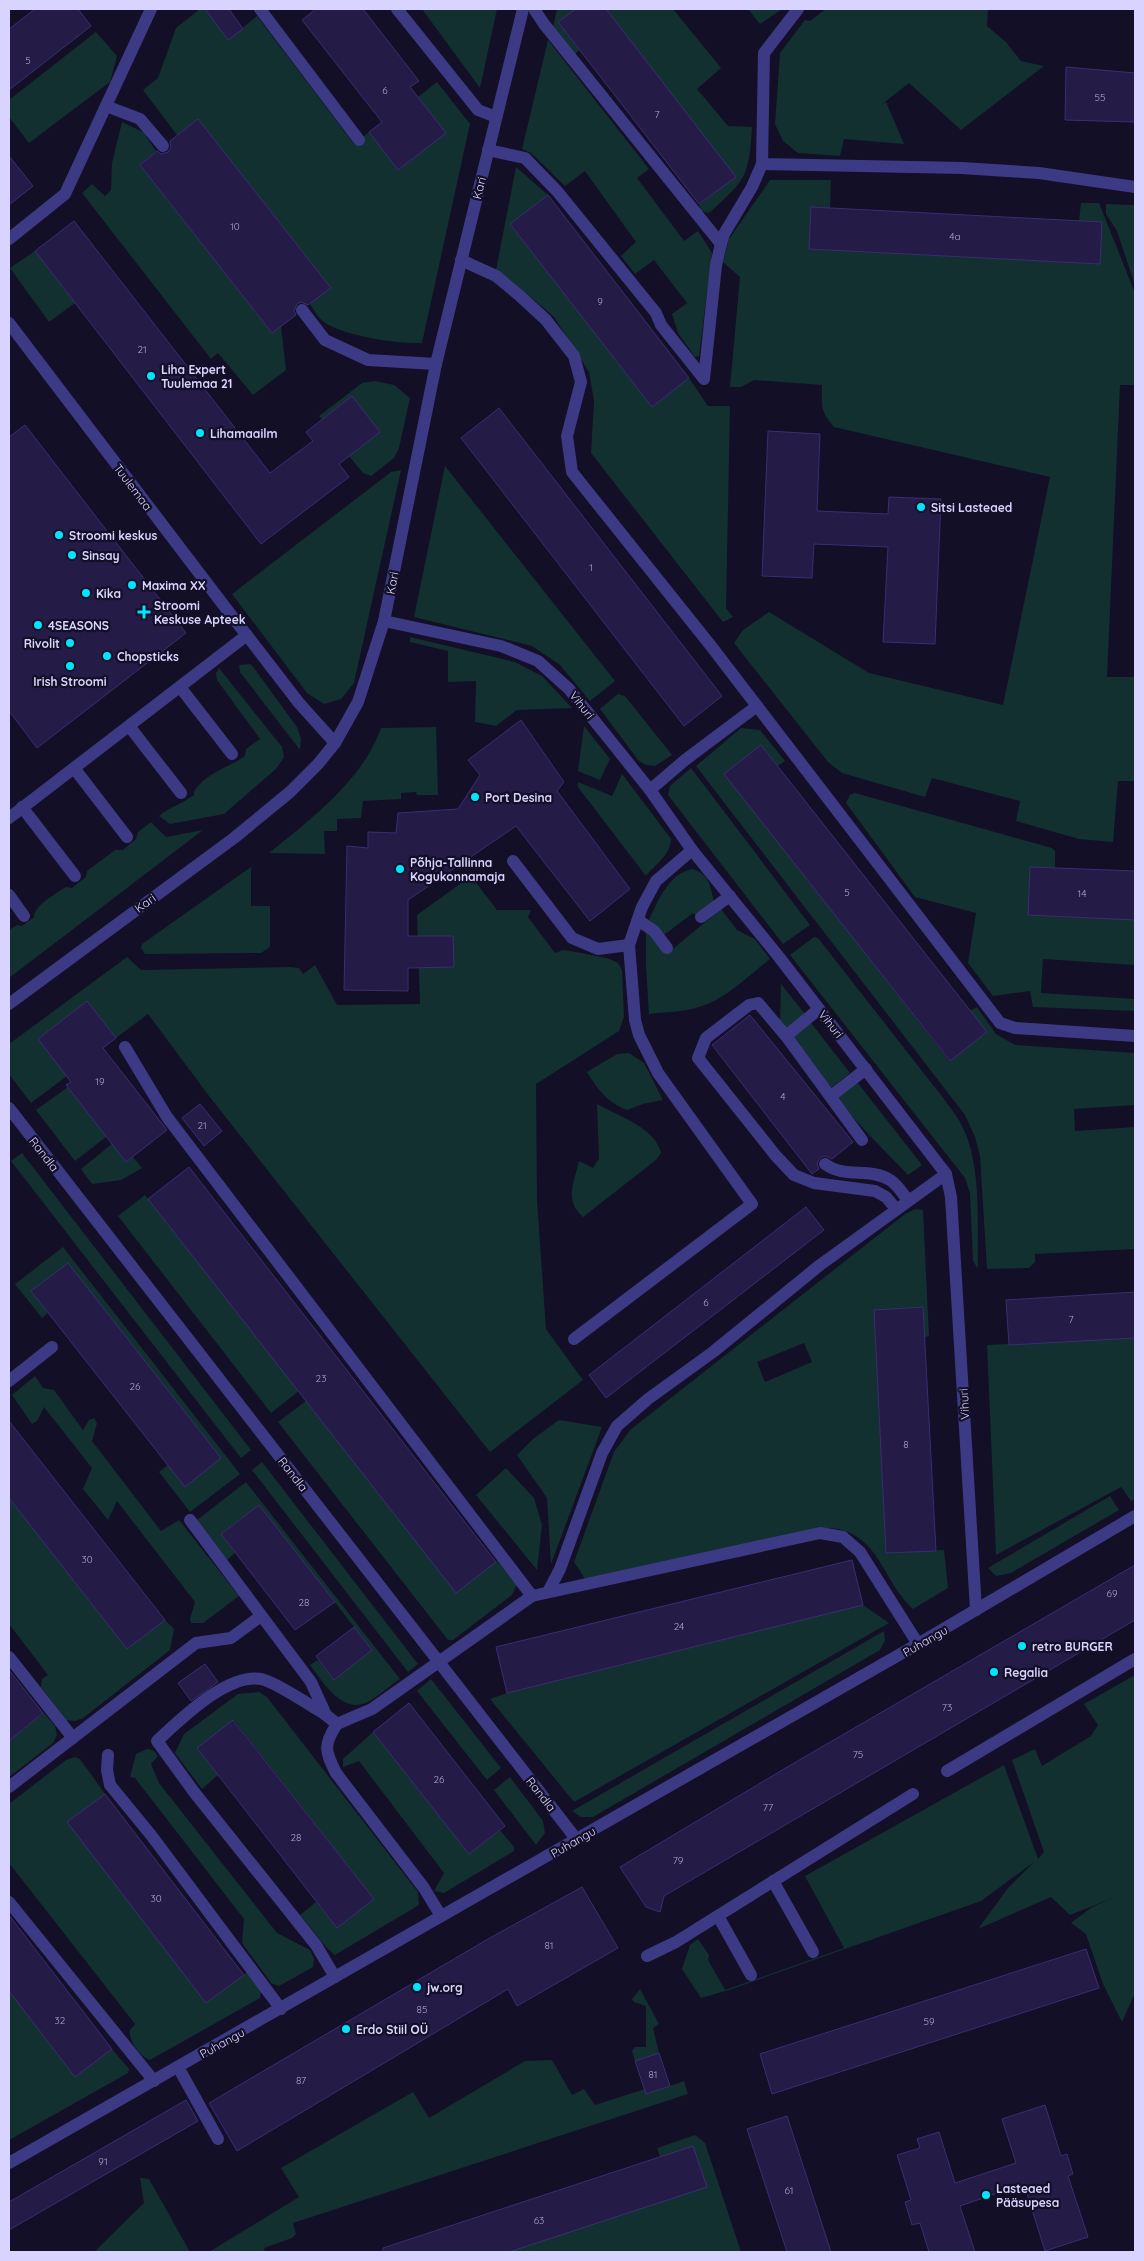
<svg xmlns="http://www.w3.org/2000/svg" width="1144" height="2261" font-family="Quicksand,sans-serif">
<rect width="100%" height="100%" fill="#130f26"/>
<!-- green -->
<g fill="#12302f" fill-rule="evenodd">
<path d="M 200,9 L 211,9 L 208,11 L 228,40 L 257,16 L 354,144 L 369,132 L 398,170 L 445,133 L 418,97 L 437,82 L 470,124 L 422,343 C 398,344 343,336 324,322 C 318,318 314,310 310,304 L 330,287 L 198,119 L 177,135 L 143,90 L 158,78 L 176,28 Z"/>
<polygon points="422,9 497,9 480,88"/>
<polygon points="557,9 576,9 558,22 579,50 574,55 553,27"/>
<path d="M 606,9 L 673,9 L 721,68 L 697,89 L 728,126 L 752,127 C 749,177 746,180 709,213 L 701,211 L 699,205 L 735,177 Z"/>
<polygon points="748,9 782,9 760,24"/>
<polygon points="826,9 988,9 987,26 1006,42 1021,61 1044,66 961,130 909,83 881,105 886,102 904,144 844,139 840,156 798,153 783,141 775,124 780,53 805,20 810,21"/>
<polygon points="96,32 117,56 110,82 29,143 9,117 9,100"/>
<polygon points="548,40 649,169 637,178 684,241 698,231 712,253 699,356 695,357 678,333 672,314 687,303 654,260 635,274 621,256 636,242 585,171 565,186 531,153 522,149"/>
<polygon points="122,122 143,132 156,151 140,165 272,333 281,326 286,370 253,395 218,353 211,359 82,193 92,184 105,196 111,190 112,163"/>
<polygon points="516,167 548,195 510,224 652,407 689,378 708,406 730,406 726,608 733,617 723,622 591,453 594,401 589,372 554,317 519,287 496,270"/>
<path d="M 770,180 L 831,180 L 830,208 L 811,207 L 809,249 L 1099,264 L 1102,223 L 1079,221 L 1081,203 L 1099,203 L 1135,293 L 1135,385 L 1120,385 L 1107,677 L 1135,677 L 1135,781 L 1118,781 L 1113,842 L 1079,839 L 1016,821 L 1020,801 L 932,778 L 925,797 L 842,773 L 828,762 L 734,643 L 743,630 L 769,612 L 869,673 L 1003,705 L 1050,477 L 834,427 C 819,411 822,404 822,385 L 754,380 L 741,387 L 730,387 L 740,277 L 723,262 L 729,239 Z"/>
<polygon points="1106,204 1135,205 1135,285 1117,231 1106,214"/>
<polygon points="35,251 75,303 49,322 10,268"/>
<polygon points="375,381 394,385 410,398 399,448 394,458 371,476 363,473 349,456 380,432 352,396 322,419 319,416 362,383"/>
<polygon points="445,466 615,681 590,701 560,665 532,646 414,617"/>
<polygon points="401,470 354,683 341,699 324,704 307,693 232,594 391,472"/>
<polygon points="410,637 515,662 542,676 572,708 517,710 496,726 475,722 476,681 448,682 448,651 410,642"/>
<polygon points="251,664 297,727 301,739 300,750 240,672 239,665"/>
<path d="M 219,668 L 282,747 L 284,757 L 276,769 L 224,814 L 170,824 L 159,816 C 171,806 182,804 194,795 L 194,791 C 207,772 228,768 245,756 L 246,749 L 260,739 L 217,680 L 216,673 Z"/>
<polygon points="618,694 625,696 672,755 655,766 646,765 639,761 600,709"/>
<polygon points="584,726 610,759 600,780 578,771"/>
<path d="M 436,727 L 438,795 L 417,795 L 416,792 L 401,793 L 401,799 L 363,801 L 361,818 L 337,819 L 337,831 L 324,831 L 325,854 L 269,853 C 310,820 363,780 381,728 Z"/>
<polygon points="741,728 760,730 785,761 778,766 761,745 725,774 949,1061 986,1032 970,1011 977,1007 996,1034 1015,1045 1135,1053 1135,1105 1074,1109 1075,1131 1135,1127 1135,1249 1035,1254 1035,1262 1029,1268 987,1269 980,1156 975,1137 965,1115 696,766"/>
<polygon points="691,768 810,925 783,944 668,795 670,786"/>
<path d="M 622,774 L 671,839 C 671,854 655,865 646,876 L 578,787 L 578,782 L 612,796 Z"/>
<polygon points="855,793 1052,848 1055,851 1055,868 1030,867 1028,915 1135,920 1135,965 1043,959 1041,993 1135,999 1135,1011 1033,1007 1030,991 993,996 968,963 976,913 915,897 846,803 850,795"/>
<path d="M 151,822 L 166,837 L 203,830 L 9,978 L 9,930 L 17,925 L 22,926 L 34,917 C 35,904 56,894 66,887 L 72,888 L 86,877 L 87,871 L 115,850 L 123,850 L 136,839 L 138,832 Z"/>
<polygon points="251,867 251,906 270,906 270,947 261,953 145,954 141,948 142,944"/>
<path d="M 692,869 C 709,873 710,886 714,901 L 695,915 L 693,913 L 664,935 L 649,920 C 658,900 669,874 692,869 Z"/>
<polygon points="471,876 497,910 531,910 528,917 555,953 563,950 582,953 610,959 618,963 622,970 624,1017 619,1031 536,1084 537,1200 546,1329 583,1380 490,1452 209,1096 148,1014 116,1038 87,1001 38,1039 67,1076 31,1103 9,1074 9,1044 127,957 141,970 289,967 299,968 303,974 315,965 337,1005 420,1004 417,915"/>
<path d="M 721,909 L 737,930 L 755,939 L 770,959 C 748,976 726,999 699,1007 C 683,1012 665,1012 649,1014 L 646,966 L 646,931 L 669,952 Z"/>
<path d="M 814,937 L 818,938 L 944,1099 C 950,1108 959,1118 963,1128 C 982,1167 977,1226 978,1269 L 973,1261 L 970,1193 L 965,1178 L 790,955 Z"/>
<polygon points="781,984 805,1014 785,1030 780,1024"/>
<polygon points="811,1023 850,1073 831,1088 792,1038"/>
<path d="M 629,1053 L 644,1063 L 663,1100 L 643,1104 L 627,1110 C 607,1102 598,1090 587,1072 L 617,1054 Z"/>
<path d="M 857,1082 L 922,1165 L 908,1175 C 884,1149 858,1126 837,1097 Z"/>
<polygon points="68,1087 106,1137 75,1161 36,1110"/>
<path d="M 597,1104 C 618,1116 655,1127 661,1153 L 656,1160 L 583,1217 C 564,1200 574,1183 579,1161 L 593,1168 L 599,1159 Z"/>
<polygon points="112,1144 126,1162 133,1157 142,1168 121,1180 92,1184 81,1169"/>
<polygon points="22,1153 251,1450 241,1458 11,1161"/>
<polygon points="145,1195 299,1391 271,1413 118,1216"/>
<path d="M 915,1209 L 923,1210 L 929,1336 L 925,1337 L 923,1307 L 874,1310 L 886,1553 L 944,1550 L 948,1588 L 913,1609 C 882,1581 879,1531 829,1528 L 585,1579 L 574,1562 L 614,1452 L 630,1430 L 905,1214 ZM 804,1343 L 812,1362 L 765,1382 L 757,1362 Z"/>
<polygon points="63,1247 240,1474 190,1512 159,1472 168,1465 185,1487 221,1458 68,1263 31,1291 48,1313 42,1318 15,1284"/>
<polygon points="1135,1338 1135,1499 1131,1501 1121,1487 996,1555 987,1345"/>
<polygon points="35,1376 43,1388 54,1390 83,1430 89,1420 94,1418 97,1423 92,1441 161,1531 179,1520 239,1596 203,1623 191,1623 190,1619 195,1602 117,1501 108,1520 83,1489 92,1468 44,1407 37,1421 32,1424 12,1395"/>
<polygon points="306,1401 457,1592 497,1561 517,1584 512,1595 453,1640 448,1640 278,1422"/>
<polygon points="559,1420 602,1427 551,1564 547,1498 517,1455 533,1439"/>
<polygon points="262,1462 418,1664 408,1672 252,1470"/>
<polygon points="506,1468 534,1498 542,1525 537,1570 476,1495"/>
<path d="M 246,1482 L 400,1679 C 389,1686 379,1696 368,1702 C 342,1715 323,1682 310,1665 L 318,1660 L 334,1680 L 372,1650 L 259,1505 L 221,1534 L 235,1553 L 227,1560 L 197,1520 Z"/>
<polygon points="1110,1496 1119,1510 1011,1573 996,1576 988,1568"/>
<polygon points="9,1498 127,1649 165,1620 174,1629 170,1650 83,1718 75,1721 66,1720 41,1687 42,1679 48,1675 9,1624"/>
<polygon points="863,1605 889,1623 574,1802 490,1699 507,1693"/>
<polygon points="884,1631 885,1640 880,1650 593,1817 581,1817 572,1811"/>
<polygon points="1135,1675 1135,1993 1122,2022 1103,1984 1086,1934 1071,1923 1092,1907 1115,1897 1070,1915 1051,1897 978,1929 1008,1888 1034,1862 981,1901 729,1990 701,1998 682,1969 690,1945 698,1939 709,1955 708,1960 725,1990 844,1948 805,1876 1004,1765 1038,1859 1044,1852 1012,1760 1035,1749 1042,1766 1091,1736 1098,1725 1084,1704"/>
<polygon points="431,1679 501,1768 487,1780 417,1691"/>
<polygon points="259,1692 267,1697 418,1892 419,1905 335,1955 326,1947 300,1915 316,1902 337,1928 374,1899 234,1720 197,1748 218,1775 202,1789 175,1753 184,1734 238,1694"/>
<polygon points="44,1713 55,1726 57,1735 53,1743 9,1777 9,1741"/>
<polygon points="373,1732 469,1854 500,1830 514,1847 514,1851 444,1893 434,1891 444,1873 359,1761 343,1767 343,1759"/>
<polygon points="147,1749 153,1750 158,1756 151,1764 159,1783 277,1933 310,1950 314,1959 313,1967 279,1986 271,1983 242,1943 244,1919 135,1778 130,1777 136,1754"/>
<path d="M 75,1757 L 80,1759 L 105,1794 L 68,1822 L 206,2003 L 247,1972 L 261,1991 L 260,1998 L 150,2060 C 140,2057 128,2040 130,2030 L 135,2024 L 9,1863 L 9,1804 L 66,1760 Z"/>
<polygon points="510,1777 543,1821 545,1833 536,1845 494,1790"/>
<polygon points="640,1989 659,2024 653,2028 659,2053 635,2061 632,2051 635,2047 646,2047 646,2006 634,2002 632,1999"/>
<polygon points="9,1991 75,2077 112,2049 129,2069 128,2073 11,2139 9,2139"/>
<polygon points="552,2060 572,2095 584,2089 595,2105 645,2089 647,2094 684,2081 688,2094 293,2223 296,2234 292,2238 264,2248 265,2252 209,2252 299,2197 281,2168 413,2092 429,2118 525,2061"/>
<polygon points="695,2135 705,2143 741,2252 509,2252 706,2187 660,2157 657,2148"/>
<polygon points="140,2178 149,2179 190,2252 94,2252 144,2203"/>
</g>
<!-- building -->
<g fill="#241b47" stroke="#3b2d73">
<polygon points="35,9 78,9 91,26 9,90 9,29"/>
<polygon points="205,9 229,9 243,29 228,40"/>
<polygon points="316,9 363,9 419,81 410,87 446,133 398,170 369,132 382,122 302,20"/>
<polygon points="576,9 606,9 736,177 699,204 558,22"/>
<polygon points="1066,67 1135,73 1135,122 1065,120"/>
<polygon points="198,119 331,288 308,305 301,302 297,304 294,311 296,315 272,333 140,165 157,151 161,154 168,152 171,148 170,141"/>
<polygon points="9,156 33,186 9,205"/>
<polygon points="548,195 689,378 652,407 510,224"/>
<polygon points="811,207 1102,222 1100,264 809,249"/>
<polygon points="74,221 270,473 313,441 306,432 352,396 380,432 339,464 349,477 261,544 35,251"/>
<polygon points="499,408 722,696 684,726 461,438"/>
<polygon points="25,425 186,633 37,748 9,711 9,437"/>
<polygon points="768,431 820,434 817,511 888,514 889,497 941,499 935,644 883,642 888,547 814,544 812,578 762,576"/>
<polygon points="521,720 564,782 557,791 630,889 590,921 516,826 408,900 408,936 453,936 454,967 408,968 408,991 344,990 347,846 368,848 368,832 396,833 398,813 458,809 480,775 468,760"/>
<polygon points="761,745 987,1032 950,1061 724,774"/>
<polygon points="1030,867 1135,871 1135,920 1028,915"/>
<polygon points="87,1001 116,1038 103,1048 167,1130 126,1162 66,1085 71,1082 38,1039"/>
<polygon points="750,1015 853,1142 832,1159 826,1156 821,1157 817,1163 819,1169 812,1174 712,1045"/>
<polygon points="200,1104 222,1131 204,1146 182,1118"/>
<polygon points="189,1167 496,1562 456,1593 148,1199"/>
<polygon points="806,1207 824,1230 606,1398 589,1375"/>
<polygon points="68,1263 221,1458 185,1487 31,1291"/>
<polygon points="1135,1292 1135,1338 1009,1345 1006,1300"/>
<polygon points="923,1307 936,1551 886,1553 874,1310"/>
<polygon points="9,1421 165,1620 127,1649 9,1498"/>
<polygon points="259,1505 335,1602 295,1630 221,1534"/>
<polygon points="852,1560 863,1605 507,1693 496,1647"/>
<polygon points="1135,1565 1135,1620 664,1896 660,1912 646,1907 620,1867 789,1766"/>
<polygon points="354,1627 372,1650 334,1680 316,1656"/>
<polygon points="205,1664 218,1682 191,1701 178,1683"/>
<polygon points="9,1670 43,1713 9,1741"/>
<polygon points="409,1703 505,1826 469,1854 373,1732"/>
<polygon points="233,1720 374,1899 337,1928 197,1748"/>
<polygon points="105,1794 244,1975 206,2003 67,1822"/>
<polygon points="582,1887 618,1948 517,2006 508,1989 237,2151 209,2103 488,1939"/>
<polygon points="9,1915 112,2049 75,2077 9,1991"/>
<polygon points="1086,1949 1099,1988 772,2094 760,2054"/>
<polygon points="659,2053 670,2086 646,2094 635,2061"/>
<polygon points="186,2100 198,2121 9,2230 9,2202"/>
<polygon points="1045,2105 1061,2156 1067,2154 1073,2174 1068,2176 1088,2237 1045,2251 1024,2184 960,2206 975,2252 929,2252 920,2223 912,2225 905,2202 911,2200 897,2155 920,2148 917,2139 939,2132 955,2183 1016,2163 1002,2119"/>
<polygon points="787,2116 831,2252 787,2252 747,2129"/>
<polygon points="693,2146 707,2187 509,2252 383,2252 383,2248"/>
</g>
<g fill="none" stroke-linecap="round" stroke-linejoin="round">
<!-- minor -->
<g stroke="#3d3a85" stroke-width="12">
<polyline points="260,9 359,140"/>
<polyline points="397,9 478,110 496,117"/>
<polyline points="534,9 544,24 721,244"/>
<polyline points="798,9 764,53 762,164 962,168 1039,173 1135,187"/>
<polyline points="106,106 140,119 163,146"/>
<polyline points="488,150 525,158 557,191 656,313 661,325 704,379 716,265 721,244 724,234 752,187 762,164"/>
<polyline points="9,239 65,194 151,9"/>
<polyline points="461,260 496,276 519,295 546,320 574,356 581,382 567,436 572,472 711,646 1000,1023 1015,1028 1135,1036"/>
<polyline points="302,310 325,340 368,360 436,364"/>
<polyline points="9,323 228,611 299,703 335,743"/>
<polyline points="384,621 501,646 538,661 569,689 650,790 692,850 779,957 946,1174 951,1197 976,1610"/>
<polyline points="180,687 232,754"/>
<polyline points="129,726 181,793"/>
<polyline points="74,768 127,837"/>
<polyline points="650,790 685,760 757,706"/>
<polyline points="22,807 75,876"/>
<polyline points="9,818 247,635"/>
<polyline points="513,861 572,938 598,949 629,945"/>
<polyline points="9,895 24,916"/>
<polyline points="701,917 730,896"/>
<polyline points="638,920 654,931 667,948"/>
<polyline points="9,1004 234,838 290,792 318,764 335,743 358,702 384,621 436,364 523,9"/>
<polyline points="786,1036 819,1009"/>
<polyline points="125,1047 167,1117 532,1596"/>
<polyline points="831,1096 866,1069"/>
<polyline points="9,1108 577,1840"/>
<polyline points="862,1140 786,1036 758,1003 749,1005 706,1038 698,1058 776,1156 794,1175 814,1183 875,1191 886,1197 896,1209"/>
<path d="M 825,1164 C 845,1179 869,1167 890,1180 C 897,1184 903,1194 908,1200"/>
<polyline points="574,1339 752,1204 658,1073 639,1035 635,1020 629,945 642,907 656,881 692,850"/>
<polyline points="9,1381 52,1347"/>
<polyline points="190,1520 311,1682 326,1715 337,1724 372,1709 532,1596 820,1533 843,1537 860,1552 918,1644"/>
<polyline points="548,1592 560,1569 602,1453 617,1426 648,1399 713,1352 820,1265 946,1174"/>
<polyline points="9,1657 73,1738"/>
<path d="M 326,1715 C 313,1707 274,1681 261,1679 C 227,1673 181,1719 157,1741 L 194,1792 L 316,1945 L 335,1977"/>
<path d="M 337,1724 C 323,1745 325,1751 336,1773 L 424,1888 L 441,1916"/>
<polyline points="108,1755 107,1770 110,1785 151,1835 281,2009"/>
<polyline points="947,1771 1135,1659"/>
<polyline points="9,1787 196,1643 231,1638 261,1616"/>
<polyline points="773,1881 813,1952"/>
<polyline points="9,1902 154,2081"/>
<polyline points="718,1916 751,1975"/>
<polyline points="647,1956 676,1942 913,1794"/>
<polyline points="178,2067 218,2139"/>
<polyline points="9,2163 918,1644 1135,1516"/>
</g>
</g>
<!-- markers -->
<g fill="#00e5ff" stroke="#130f26" stroke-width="2">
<circle cx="151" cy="376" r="5"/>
<circle cx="200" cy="433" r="5"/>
<circle cx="921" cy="507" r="5"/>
<circle cx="59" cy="535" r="5"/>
<circle cx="72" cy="555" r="5"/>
<circle cx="132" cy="585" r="5"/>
<circle cx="86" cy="593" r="5"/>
<path d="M141.5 604.5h5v5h5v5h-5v5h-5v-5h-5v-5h5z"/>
<circle cx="38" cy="625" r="5"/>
<circle cx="70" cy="643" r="5"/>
<circle cx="107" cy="656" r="5"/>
<circle cx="70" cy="666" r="5"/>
<circle cx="475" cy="797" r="5"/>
<circle cx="400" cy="869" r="5"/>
<circle cx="1022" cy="1646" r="5"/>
<circle cx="994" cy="1672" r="5"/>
<circle cx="417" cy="1987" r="5"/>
<circle cx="346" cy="2029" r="5"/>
<circle cx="986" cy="2195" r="5"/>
</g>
<g text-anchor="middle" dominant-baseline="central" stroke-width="4.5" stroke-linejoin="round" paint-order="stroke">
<!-- number labels -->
<g font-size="10" fill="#aca6d1">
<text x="28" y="60">5</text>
<text x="385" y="90">6</text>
<text x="1100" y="97">55</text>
<text x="657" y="114">7</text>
<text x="235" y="226">10</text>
<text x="955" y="236">4a</text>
<text x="600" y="301">9</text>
<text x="142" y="349">21</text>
<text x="591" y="567">1</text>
<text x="847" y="892">5</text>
<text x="1082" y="893">14</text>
<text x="100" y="1081">19</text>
<text x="783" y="1096">4</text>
<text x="202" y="1125">21</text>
<text x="706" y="1302">6</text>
<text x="1071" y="1319">7</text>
<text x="321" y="1378">23</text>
<text x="135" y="1386">26</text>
<text x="906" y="1444">8</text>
<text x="87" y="1559">30</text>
<text x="1112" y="1593">69</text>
<text x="304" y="1602">28</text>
<text x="679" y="1626">24</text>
<text x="947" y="1707">73</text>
<text x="858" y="1754">75</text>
<text x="439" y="1779">26</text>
<text x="768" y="1807">77</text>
<text x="296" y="1837">28</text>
<text x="678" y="1860">79</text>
<text x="156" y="1898">30</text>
<text x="549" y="1945">81</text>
<text x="422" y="2009">85</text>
<text x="60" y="2020">32</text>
<text x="929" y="2021">59</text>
<text x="653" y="2074">81</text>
<text x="301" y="2080">87</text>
<text x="103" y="2161">91</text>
<text x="789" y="2190">61</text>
<text x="539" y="2220">63</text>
</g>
<!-- street labels -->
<g font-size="12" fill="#d9d4ff" stroke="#130f26">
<text transform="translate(479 188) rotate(-76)">Kari</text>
<text transform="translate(133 487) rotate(53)">Tuulemaa</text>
<text transform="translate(392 583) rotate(-79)">Kari</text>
<text transform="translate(582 705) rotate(52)">Vihuri</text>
<text transform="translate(145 903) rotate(-36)">Kari</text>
<text transform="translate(831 1024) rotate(52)">Vihuri</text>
<text transform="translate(44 1154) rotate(52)">Randla</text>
<text transform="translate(964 1404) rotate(-93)">Vihuri</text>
<text transform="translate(293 1474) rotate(52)">Randla</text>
<text transform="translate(925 1641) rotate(-30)">Puhangu</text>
<text transform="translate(541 1794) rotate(52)">Randla</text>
<text transform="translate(573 1842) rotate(-30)">Puhangu</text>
<text transform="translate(222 2043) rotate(-29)">Puhangu</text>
</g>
<!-- poi labels -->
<g font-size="12" font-weight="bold" fill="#d9d4ff" stroke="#130f26" text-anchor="start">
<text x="161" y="369">Liha Expert<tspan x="161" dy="14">Tuulemaa 21</tspan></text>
<text x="210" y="433">Lihamaailm</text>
<text x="931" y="507">Sitsi Lasteaed</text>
<text x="69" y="535">Stroomi keskus</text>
<text x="82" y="555">Sinsay</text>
<text x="142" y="585">Maxima XX</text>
<text x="96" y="593">Kika</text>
<text x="154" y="605">Stroomi<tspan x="154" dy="14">Keskuse Apteek</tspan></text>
<text x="48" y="625">4SEASONS</text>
<text x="60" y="643" text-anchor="end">Rivolit</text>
<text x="117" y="656">Chopsticks</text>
<text x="70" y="681" text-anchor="middle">Irish Stroomi</text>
<text x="485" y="797">Port Desina</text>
<text x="410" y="862">Põhja-Tallinna<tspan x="410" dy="14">Kogukonnamaja</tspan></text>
<text x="1032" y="1646">retro BURGER</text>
<text x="1004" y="1672">Regalia</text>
<text x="427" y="1987">jw.org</text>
<text x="356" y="2029">Erdo Stiil OÜ</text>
<text x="996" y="2188">Lasteaed<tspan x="996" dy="14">Pääsupesa</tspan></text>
</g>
</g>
<!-- border -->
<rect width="1144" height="2261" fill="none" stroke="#d9d4ff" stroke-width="20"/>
</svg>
